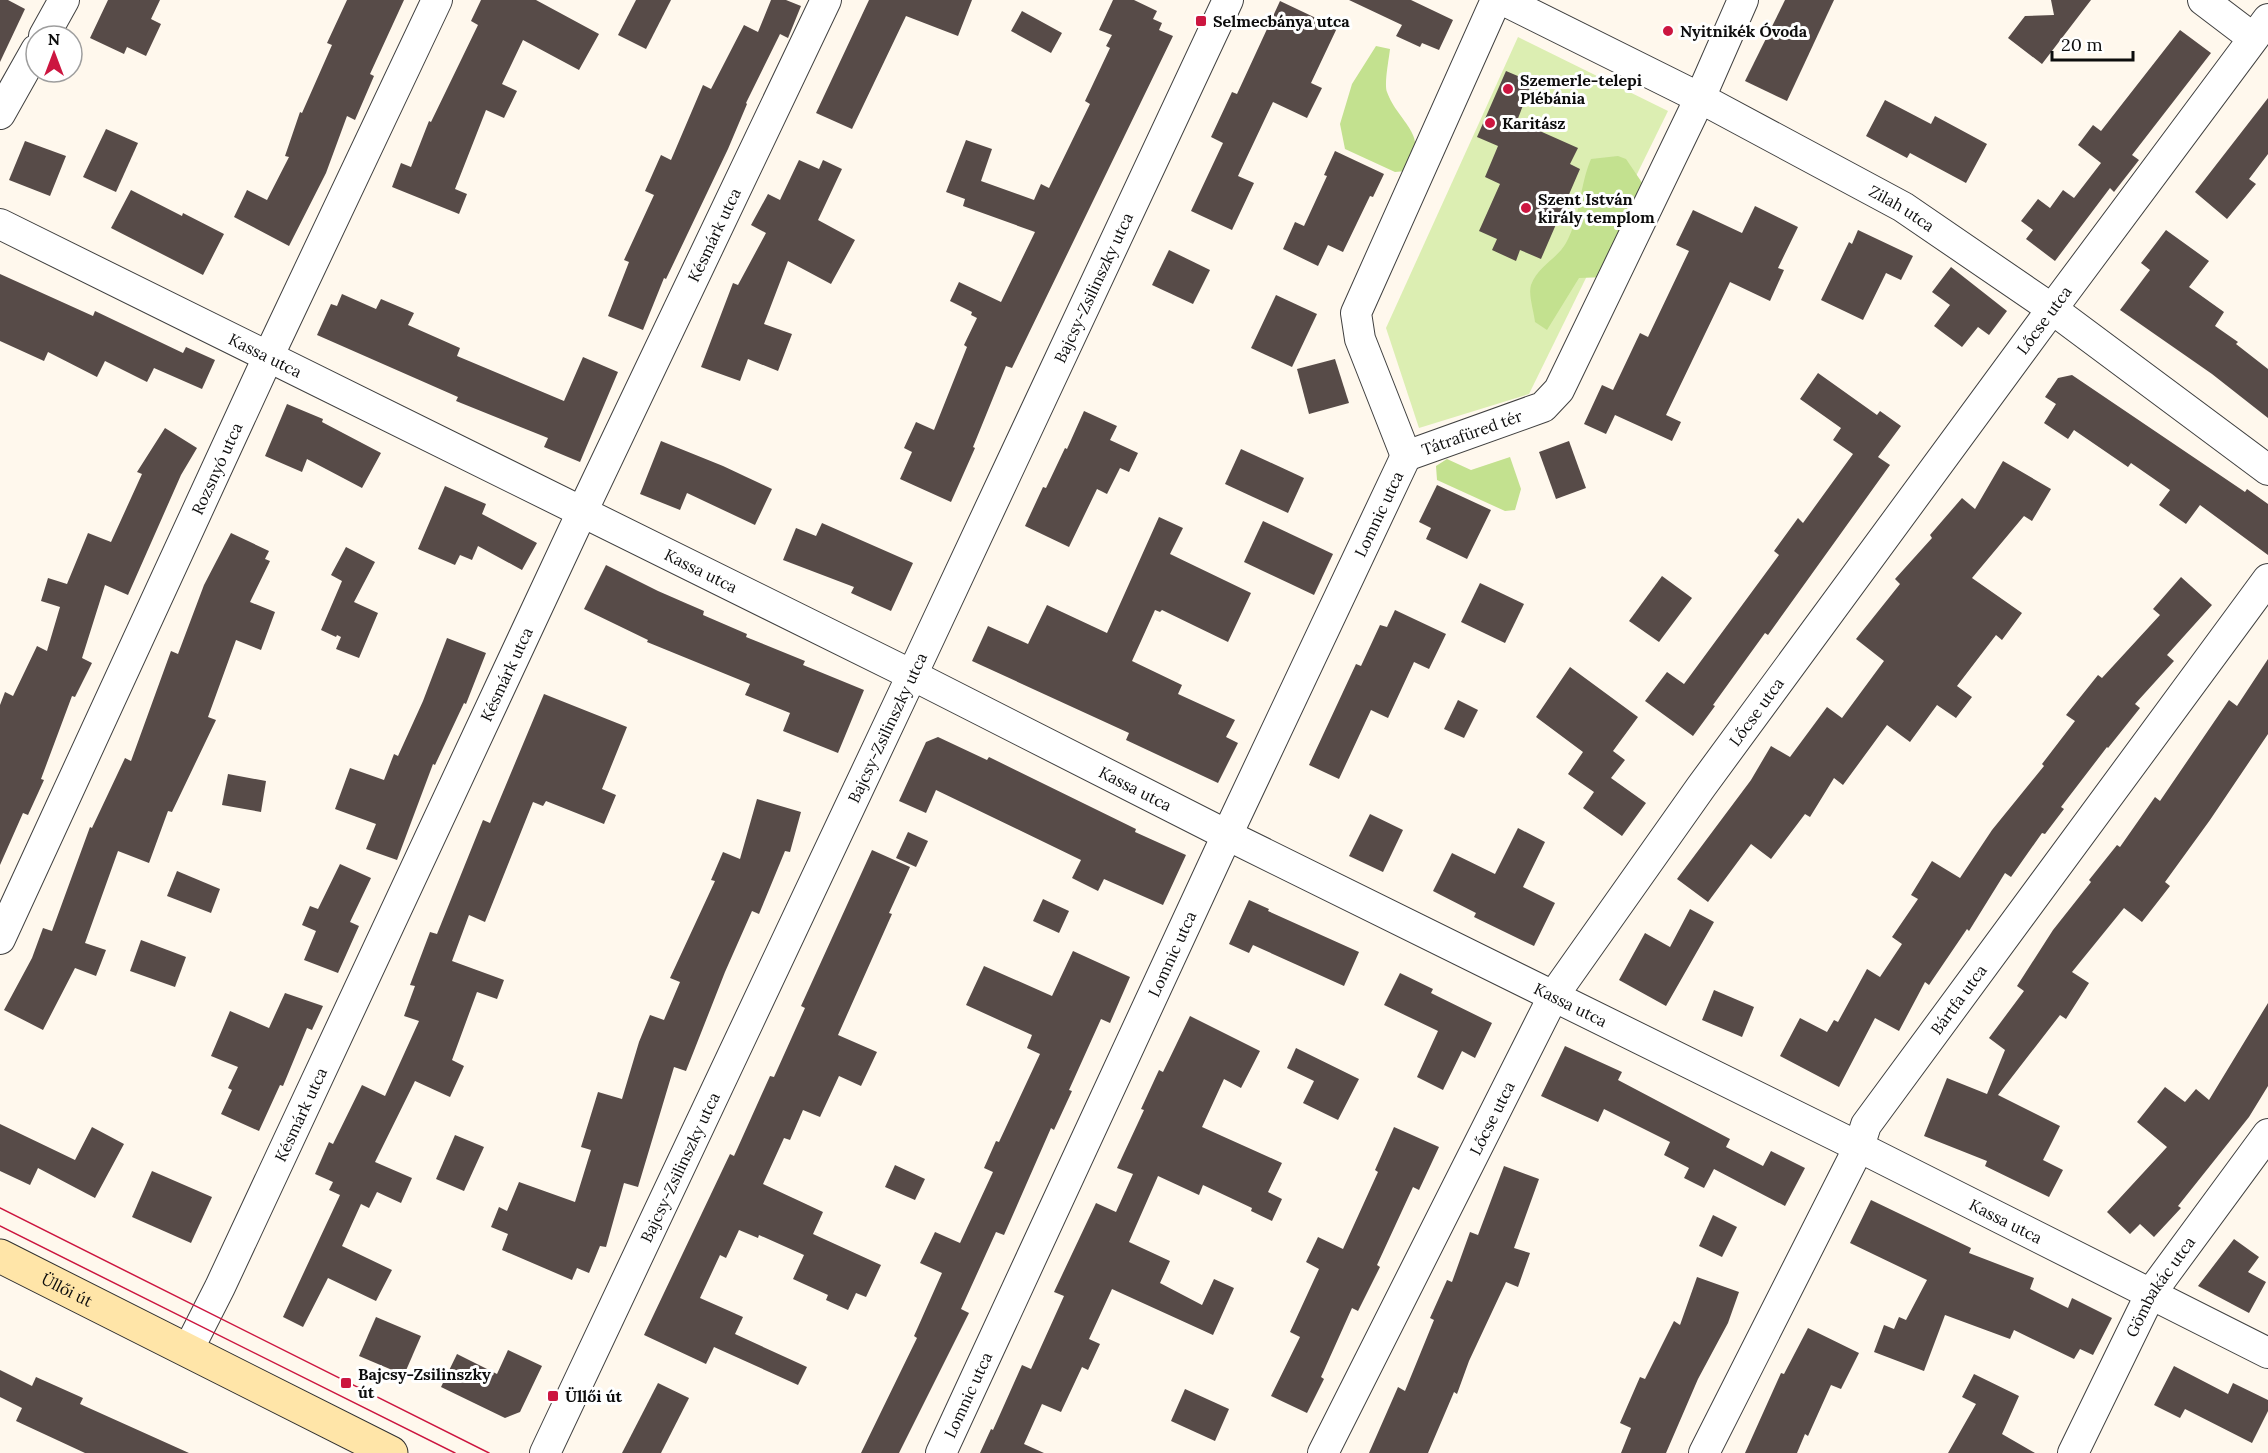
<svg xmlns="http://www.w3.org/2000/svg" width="2268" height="1453" font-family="Lora,serif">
<rect width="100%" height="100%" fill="#fff8ed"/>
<!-- green -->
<polygon fill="#dceeb2" points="1518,37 1668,111 1529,394 1419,428 1386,328"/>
<!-- forest -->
<g fill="#c3e18f">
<path d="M 1376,46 L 1390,49 C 1389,59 1384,83 1387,92 C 1398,123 1432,135 1406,171 L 1395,172 L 1345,149 L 1340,124 L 1352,84 Z"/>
<path d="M 1618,156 L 1626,159 L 1649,193 L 1607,277 L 1579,278 L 1547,330 L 1535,322 C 1534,312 1528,294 1531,285 C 1538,266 1557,259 1566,243 C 1581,216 1579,187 1591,159 Z"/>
<polygon points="1510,457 1521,489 1515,510 1505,511 1437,480 1436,466 1447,459 1471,470"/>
</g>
<!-- building -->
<g fill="#574b48">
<polygon points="0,0 8,0 25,9 0,62"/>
<polygon points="108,0 160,0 151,19 161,24 146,56 127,47 124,54 90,38"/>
<polygon points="347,0 404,0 370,74 374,76 355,120 347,116 326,173 289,246 234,217 247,190 267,200 289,157 285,156 300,112 302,113 332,45 327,43"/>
<polygon points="481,0 536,0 599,34 579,70 523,40 502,84 517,91 504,118 486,110 455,189 467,194 459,214 392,187 401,163 411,167 429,121 431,122 478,25 471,21"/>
<polygon points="636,0 671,0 646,49 618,35"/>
<polygon points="771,0 786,0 801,6 788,38 780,34 746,103 747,104 728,149 666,279 664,278 643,330 608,316 629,262 624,260 654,195 645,191 661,155 671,160 703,85 711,89 744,25 758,32"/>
<polygon points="869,0 972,0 958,36 906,16 852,129 816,113"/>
<polygon points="1113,0 1134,0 1157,11 1153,19 1162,23 1159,30 1173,36 1012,368 1006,366 973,447 975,448 951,502 900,479 912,452 904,448 916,422 934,430 967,347 964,345 977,318 971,315 972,312 950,301 959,282 1001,302 1035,232 963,206 965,199 946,192 966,140 992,149 981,181 1034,200 1041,184 1049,188 1090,104 1085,101 1110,48 1106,46 1112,35 1099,30"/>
<polygon points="1349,0 1411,0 1453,20 1439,50 1422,43 1420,47 1396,36 1402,25"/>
<polygon points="1785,0 1834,0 1787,101 1745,81"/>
<polygon points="2051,0 2091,0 2042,64 2008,38 2025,16 2054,15"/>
<polygon points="1280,1 1337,28 1311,83 1322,88 1307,118 1273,102 1238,176 1254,183 1232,230 1191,211 1223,143 1211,137 1232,92 1237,94"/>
<polygon points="1022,11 1062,33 1051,53 1011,31"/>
<polygon points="2180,30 2211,53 2132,155 2139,160 2114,192 2110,188 2055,261 2026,239 2033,230 2021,221 2038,199 2050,208 2063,190 2074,198 2101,163 2078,145 2093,125 2101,131"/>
<polygon points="1506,71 1532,82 1517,121 1578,148 1570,164 1580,169 1541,259 1520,250 1516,261 1492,250 1497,239 1479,231 1500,184 1485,177 1498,146 1477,137"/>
<polygon points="2268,98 2268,154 2249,179 2256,184 2227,219 2195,192"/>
<polygon points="1885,100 1931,124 1935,116 1987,144 1966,183 1910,153 1907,158 1866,136"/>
<polygon points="106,129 138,143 116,192 83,177"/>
<polygon points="25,141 66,156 50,196 9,180"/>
<polygon points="1335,151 1384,174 1373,197 1370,196 1343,252 1328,245 1318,266 1283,249 1295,222 1304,226 1327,176 1324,175"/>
<polygon points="799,160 819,169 823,160 842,169 818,220 855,240 831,284 788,261 764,324 792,334 778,371 748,359 740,381 701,367 733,283 738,285 766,233 751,225 768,194 780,200"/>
<polygon points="131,190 182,216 183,213 224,234 203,275 111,228"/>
<polygon points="1755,206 1798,227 1778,268 1784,270 1770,301 1730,282 1666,415 1681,422 1672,441 1615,415 1606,434 1584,424 1602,385 1613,390 1640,333 1648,337 1689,251 1676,245 1693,210 1742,233"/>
<polygon points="1858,230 1913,256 1901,280 1886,273 1863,320 1821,300 1849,242 1852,244"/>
<polygon points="2166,230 2209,261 2189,287 2224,312 2215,326 2238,342 2236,344 2268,369 2268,418 2212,374 2120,310 2150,270 2141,263"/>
<polygon points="1169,250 1210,270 1193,304 1152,285"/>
<polygon points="1951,267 2007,311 1989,335 1978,327 1962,347 1934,326 1950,305 1932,292"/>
<polygon points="0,274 93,316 95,311 183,353 186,347 215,360 202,389 154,368 147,382 105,361 97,377 48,352 44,361 0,341"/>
<polygon points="342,294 376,309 381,299 414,313 408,325 460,348 457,356 564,401 583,357 618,372 580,462 544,447 548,438 456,401 458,397 317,335 331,304 337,306"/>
<polygon points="1276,295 1317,314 1292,367 1251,348"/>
<polygon points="1335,359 1349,403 1309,414 1297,369"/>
<polygon points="1818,373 1877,415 1880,411 1901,426 1878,457 1890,465 1768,635 1765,633 1713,705 1715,706 1693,736 1645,701 1667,672 1684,684 1779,555 1774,551 1798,518 1803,523 1853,454 1833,440 1841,428 1800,399"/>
<polygon points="2072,375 2245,492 2247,489 2268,504 2268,555 2200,505 2186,524 2159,505 2170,490 2131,463 2128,467 2074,430 2068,439 2044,423 2056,404 2045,397 2058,378"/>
<polygon points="287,404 323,419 322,422 381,453 362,488 307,459 302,472 265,456"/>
<polygon points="1084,411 1117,426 1110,440 1138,453 1129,472 1120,468 1107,494 1097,489 1069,547 1025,526 1043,487 1046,488 1065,448 1067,449"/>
<polygon points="165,428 197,448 181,475 128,595 105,585 82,658 92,663 75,697 72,696 41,779 44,780 28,815 23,813 0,865 0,705 5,692 13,696 37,646 47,651 60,607 41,601 48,578 67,584 88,533 111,542 142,474 137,472"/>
<polygon points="661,441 723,466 772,489 755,525 687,493 680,510 640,494"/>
<polygon points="1569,441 1586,488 1556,499 1539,452"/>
<polygon points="1241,449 1304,478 1288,513 1225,484"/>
<polygon points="2003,461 2051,489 2032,521 2024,516 1972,578 2022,613 2002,640 1996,635 1957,686 1972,697 1956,718 1937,705 1910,742 1887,725 1843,785 1834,778 1810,817 1805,814 1771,859 1751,844 1708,902 1677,879 1751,780 1771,746 1790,757 1827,707 1842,718 1884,661 1856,639 1900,584 1895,579 1932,538 1930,535 1962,498 1975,509"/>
<polygon points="1437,485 1491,510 1467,559 1426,539 1431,528 1419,522"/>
<polygon points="445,486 486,504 482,514 537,543 522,570 478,546 472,560 460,555 455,565 418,549"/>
<polygon points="1159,517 1183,528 1170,554 1251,593 1228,642 1162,610 1160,612 1155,610 1132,661 1182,685 1178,694 1235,720 1226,737 1238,743 1218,783 1126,740 1129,733 972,661 988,626 1028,644 1047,605 1107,633"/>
<polygon points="1263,521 1333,554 1314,595 1244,562"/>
<polygon points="822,523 913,563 891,611 851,593 854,587 783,560 796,528 816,536"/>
<polygon points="231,533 269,551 265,559 270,561 250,602 275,612 261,650 236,640 208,717 216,720 172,812 168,811 149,863 118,851 85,943 106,950 96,976 75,968 43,1030 4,1010 32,958 43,928 52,931 90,827 92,828 125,758 131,761 171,651 178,654 204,585"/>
<polygon points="346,547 375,562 354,602 378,613 359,658 336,649 341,637 337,635 336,637 321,630 342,581 331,575"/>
<polygon points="606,565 658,591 704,611 703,615 747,634 746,637 805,661 803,665 864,690 838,753 783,731 790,713 745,695 750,684 647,642 648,640 584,609"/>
<polygon points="1662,576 1692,598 1659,642 1629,621"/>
<polygon points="2181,577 2212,605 2167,655 2174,661 2135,704 2140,708 2108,748 2107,747 2061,807 2064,809 2045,834 2042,833 2011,877 2005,873 1969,931 1967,929 1929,985 1925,982 1899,1031 1875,1018 1839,1087 1780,1056 1800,1018 1827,1032 1834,1020 1838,1022 1867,969 1880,977 1902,944 1892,937 1918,899 1911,895 1932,861 1960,878 1992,830 2044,766 2042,764 2075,721 2066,715 2098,675 2102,678 2160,615 2153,609"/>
<polygon points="1480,583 1524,604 1505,643 1461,622"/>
<polygon points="1395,610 1446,634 1429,669 1414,662 1388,718 1371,710 1339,779 1309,765 1356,664 1361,666 1380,625 1387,627"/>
<polygon points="447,638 486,653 466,704 464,703 435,765 433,764 397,860 366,849 376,824 335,809 350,768 384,780 394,754 398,756 423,701"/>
<polygon points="2268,659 2268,734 2210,820 2165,882 2170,886 2142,922 2124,908 2072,972 2089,983 2066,1019 2060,1015 1998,1095 2060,1126 2043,1160 2063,1170 2049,1197 1985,1166 1987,1161 1924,1136 1947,1078 1987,1094 2005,1050 1989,1038 2024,991 2017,986 2053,930 2091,882 2089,880 2117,845 2120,847 2155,797 2160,801 2229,700 2237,706"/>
<polygon points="1570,667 1638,717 1613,751 1625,760 1611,778 1646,803 1622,836 1583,808 1594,792 1568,774 1583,752 1536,717"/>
<polygon points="544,694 627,727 602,789 616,795 604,824 546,801 543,806 533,802 485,922 469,915 452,961 504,980 497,999 477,992 452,1060 464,1066 450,1097 415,1081 375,1162 412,1178 401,1203 377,1192 369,1208 361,1204 342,1246 392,1270 376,1301 328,1278 303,1327 283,1317 340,1195 329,1190 333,1182 315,1174 329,1142 333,1144 362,1085 385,1096 419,1021 404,1016 415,986 410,985 430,932 437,934 483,820 490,823"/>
<polygon points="1458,700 1478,710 1464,738 1444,729"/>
<polygon points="938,737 987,760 989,757 1136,829 1135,832 1186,855 1163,905 1104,879 1098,891 1072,878 1081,860 936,790 926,813 899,801 926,742"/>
<polygon points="228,774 266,781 261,812 222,805"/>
<polygon points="757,799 801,812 790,852 785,851 759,914 752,911 725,972 686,1071 674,1067 638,1187 624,1183 606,1247 600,1246 589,1273 577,1268 572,1280 502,1250 508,1234 491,1227 499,1207 507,1211 519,1182 575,1202 591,1150 581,1147 598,1092 622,1099 639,1042 650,1015 664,1020 680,982 670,978 715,881 711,880 723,852 740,859"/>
<polygon points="1370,814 1403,830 1383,872 1349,856"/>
<polygon points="1518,828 1545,842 1523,887 1555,903 1534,946 1474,917 1476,913 1433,891 1452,853 1495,874"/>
<polygon points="908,832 928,841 916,867 896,858"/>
<polygon points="872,850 910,867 889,913 892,914 838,1035 877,1052 861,1086 839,1076 820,1117 803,1110 790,1140 784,1138 763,1184 823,1212 813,1234 881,1265 866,1297 856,1293 848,1310 826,1300 828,1295 793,1279 804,1255 759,1235 758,1238 739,1230 726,1258 720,1255 700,1298 743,1317 735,1334 807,1367 798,1385 714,1347 706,1364 644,1335 730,1154 734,1156 770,1076 774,1077 805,1008 801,1006"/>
<polygon points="340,864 371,878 350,922 359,926 338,973 304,960 316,931 302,925 310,906 318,909"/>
<polygon points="177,871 220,889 211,913 167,896"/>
<polygon points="1043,899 1069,911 1059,933 1033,921"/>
<polygon points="1249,900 1269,909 1268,911 1359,952 1344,986 1253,945 1249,953 1229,944"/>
<polygon points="1690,909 1714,922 1666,1006 1619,980 1645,933 1670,947"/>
<polygon points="141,940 186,957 175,987 130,971"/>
<polygon points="1073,951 1130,977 1110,1023 1101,1019 1069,1090 1072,1091 1054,1130 1051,1128 1004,1235 996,1232 961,1309 969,1313 899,1453 861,1453 917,1338 914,1336 942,1273 920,1263 935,1232 960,1243 993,1172 984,1168 996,1141 999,1142 1040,1054 1027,1048 1032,1035 966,1005 984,966 1052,996"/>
<polygon points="1400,973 1433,989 1431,993 1492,1023 1475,1058 1462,1051 1443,1090 1417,1077 1438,1031 1384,1005"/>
<polygon points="1714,990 1754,1007 1742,1037 1702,1020"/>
<polygon points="285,993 323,1006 312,1030 307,1028 283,1086 280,1085 259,1131 221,1114 232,1090 228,1088 238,1067 211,1056 230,1011 269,1028"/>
<polygon points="2268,1003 2268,1086 2249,1117 2178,1206 2181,1208 2154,1237 2140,1224 2130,1234 2107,1212 2167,1147 2137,1122 2165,1087 2185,1102 2196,1089 2209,1100"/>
<polygon points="1190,1016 1260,1051 1241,1088 1224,1079 1202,1127 1282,1163 1268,1192 1282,1199 1272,1221 1251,1211 1252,1208 1203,1185 1199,1195 1158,1176 1129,1242 1170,1261 1160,1283 1202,1305 1214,1279 1234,1288 1213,1335 1112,1289 1089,1339 1100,1344 1088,1370 1082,1367 1061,1412 1042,1404 1024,1444 1044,1453 980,1453 991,1429 993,1430 1022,1365 1031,1369 1064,1296 1054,1292 1096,1203 1116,1212 1133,1174 1117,1168 1144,1110 1141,1109 1159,1070 1163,1072"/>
<polygon points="1565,1046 1622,1072 1618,1080 1730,1139 1726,1147 1763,1166 1771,1151 1805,1168 1785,1206 1714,1169 1704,1188 1684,1178 1689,1168 1664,1155 1670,1142 1604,1109 1598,1122 1541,1096"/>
<polygon points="1296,1048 1359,1079 1338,1120 1303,1103 1314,1081 1287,1068"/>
<polygon points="0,1124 75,1160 92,1127 124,1144 95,1198 38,1168 30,1185 0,1171"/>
<polygon points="1394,1127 1439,1147 1419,1190 1413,1187 1377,1265 1380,1267 1358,1311 1352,1308 1321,1377 1324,1379 1307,1413 1271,1396 1300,1337 1290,1332 1319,1269 1306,1262 1318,1237 1343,1249 1378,1172 1375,1170"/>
<polygon points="455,1135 484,1147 464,1191 436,1179"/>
<polygon points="895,1165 925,1179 915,1200 885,1187"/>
<polygon points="1504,1166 1539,1179 1514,1248 1530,1253 1518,1287 1506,1282 1469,1361 1457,1394 1454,1392 1428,1453 1369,1453 1398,1387 1405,1391 1434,1320 1430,1318 1447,1280 1452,1282 1470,1232 1478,1235"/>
<polygon points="152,1171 212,1197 191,1243 132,1217"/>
<polygon points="1871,1200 1971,1248 1969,1253 2034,1278 2030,1289 2068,1308 2072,1298 2112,1318 2093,1355 2080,1349 2074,1359 2014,1330 2010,1339 1945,1315 1924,1371 1874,1352 1884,1325 1894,1329 1899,1317 1906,1320 1927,1280 1850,1243"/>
<polygon points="1713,1215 1737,1227 1722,1257 1699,1246"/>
<polygon points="2234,1239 2259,1257 2248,1272 2266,1282 2249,1313 2198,1286"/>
<polygon points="1697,1277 1739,1292 1728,1323 1698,1379 1666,1453 1621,1453 1631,1428 1620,1423 1640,1377 1645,1379 1674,1321 1680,1325"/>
<polygon points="376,1317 421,1336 404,1375 359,1356"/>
<polygon points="1808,1328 1859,1353 1841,1389 1831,1385 1808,1436 1805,1434 1797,1453 1745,1453 1781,1373 1784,1374"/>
<polygon points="508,1350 542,1366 520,1412 505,1418 441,1387 457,1354 497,1374"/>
<polygon points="2174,1366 2228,1394 2233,1383 2268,1400 2268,1411 2252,1443 2185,1409 2180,1418 2154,1405"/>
<polygon points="0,1370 32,1386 36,1377 83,1398 80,1404 189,1453 85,1453 16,1421 22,1408 0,1397"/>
<polygon points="1974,1374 2019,1396 2002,1434 2035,1453 1948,1453 1976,1404 1962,1397"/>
<polygon points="658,1383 689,1398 661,1453 622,1453"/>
<polygon points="1185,1389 1229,1409 1215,1441 1171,1421"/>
</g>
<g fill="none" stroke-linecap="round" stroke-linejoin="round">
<defs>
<g id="street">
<path id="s1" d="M 1503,0 L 1700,98 L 1903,207 L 2052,309 L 2268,470"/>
<polyline points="2203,0 2253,38"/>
<polyline points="44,36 64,0"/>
<polyline points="0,114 36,50"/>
<path id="s2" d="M 0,224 L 912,675 L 1227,835 L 1859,1147 L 2268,1353"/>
<path id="s3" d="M 1406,456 L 1543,407 L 1559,390 L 1700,98 L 1743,0"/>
<polyline points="1406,456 1360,339 1356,313 1496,0"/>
<path id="s4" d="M 0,939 L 269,355 L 437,0"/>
<path id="s5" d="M 188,1350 L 220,1287 L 582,512 L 826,0"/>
<path id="s6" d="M 545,1453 L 912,675 L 1228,0"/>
<path id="s7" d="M 941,1453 L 1227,835 L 1406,456"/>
<path id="s8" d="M 1323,1453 L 1554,995 L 1701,787 L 2052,309 L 2268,19"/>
<path id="s9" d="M 1704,1453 L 1859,1147 L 1866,1125 L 2268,579"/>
<path id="s10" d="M 2073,1453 L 2151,1293 L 2268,1134"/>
</g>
<g id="secondary">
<path id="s11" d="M 0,1256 L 391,1453"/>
</g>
</defs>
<!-- street casing -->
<use href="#street" stroke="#404040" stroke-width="32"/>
<!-- secondary casing -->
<use href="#secondary" stroke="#2f2f2f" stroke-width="35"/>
<!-- street -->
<use href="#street" stroke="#fff" stroke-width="30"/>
<!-- secondary -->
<use href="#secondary" stroke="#ffe5a8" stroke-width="33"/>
<!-- tram -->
<g stroke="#cc1640" stroke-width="1.5">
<polyline points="0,1208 489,1453"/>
<polyline points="0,1226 455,1453"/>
</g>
</g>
<!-- markers -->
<g fill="#cc1640" stroke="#fff" stroke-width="2">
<rect x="1195" y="15" width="12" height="12" rx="3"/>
<circle cx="1668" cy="31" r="6"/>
<circle cx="1508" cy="89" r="6"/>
<circle cx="1490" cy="123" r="6"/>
<circle cx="1526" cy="208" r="6"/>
<rect x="340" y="1377" width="12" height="12" rx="3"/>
<rect x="547" y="1390" width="12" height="12" rx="3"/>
</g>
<g text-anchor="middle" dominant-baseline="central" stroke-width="6" stroke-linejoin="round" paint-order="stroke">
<!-- poi labels -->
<g font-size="16" font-weight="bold" fill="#0d0d0d" stroke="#fff" text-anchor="start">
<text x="1213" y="21">Selmecbánya utca</text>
<text x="1680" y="31">Nyitnikék Óvoda</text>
<text x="1520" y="80">Szemerle-telepi<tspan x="1520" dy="18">Plébánia</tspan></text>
<text x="1502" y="123">Karitász</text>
<text x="1538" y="199">Szent István<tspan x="1538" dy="18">király templom</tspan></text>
<text x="358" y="1374">Bajcsy-Zsilinszky<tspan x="358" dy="18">út</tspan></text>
<text x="565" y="1396">Üllői út</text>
</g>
<!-- street labels -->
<g font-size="16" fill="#0d0d0d" stroke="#fff">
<text stroke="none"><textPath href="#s1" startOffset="450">Zilah utca</textPath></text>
<text stroke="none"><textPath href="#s5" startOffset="1233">Késmárk utca</textPath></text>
<text stroke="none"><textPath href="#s6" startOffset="1288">Bajcsy-Zsilinszky utca</textPath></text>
<text stroke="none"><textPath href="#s8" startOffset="1347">Lőcse utca</textPath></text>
<text stroke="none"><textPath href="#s2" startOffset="296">Kassa utca</textPath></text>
<text stroke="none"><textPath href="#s3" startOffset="70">Tátrafüred tér</textPath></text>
<text stroke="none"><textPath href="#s4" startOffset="518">Rozsnyó utca</textPath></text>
<text stroke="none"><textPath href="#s7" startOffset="1036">Lomnic utca</textPath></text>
<text stroke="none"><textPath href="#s2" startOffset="782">Kassa utca</textPath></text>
<text stroke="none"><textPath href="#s5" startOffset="747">Késmárk utca</textPath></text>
<text stroke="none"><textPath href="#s8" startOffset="861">Lőcse utca</textPath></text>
<text stroke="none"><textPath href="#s6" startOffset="802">Bajcsy-Zsilinszky utca</textPath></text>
<text stroke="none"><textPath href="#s2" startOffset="1268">Kassa utca</textPath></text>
<text stroke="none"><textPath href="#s7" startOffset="550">Lomnic utca</textPath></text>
<text stroke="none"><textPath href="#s9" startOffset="522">Bártfa utca</textPath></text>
<text stroke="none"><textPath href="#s2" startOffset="1754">Kassa utca</textPath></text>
<text stroke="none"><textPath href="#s5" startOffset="261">Késmárk utca</textPath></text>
<text stroke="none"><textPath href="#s8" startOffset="375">Lőcse utca</textPath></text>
<text stroke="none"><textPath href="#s6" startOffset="316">Bajcsy-Zsilinszky utca</textPath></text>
<text stroke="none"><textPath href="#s2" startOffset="2240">Kassa utca</textPath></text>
<text stroke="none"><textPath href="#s10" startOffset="188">Gömbakác utca</textPath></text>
<text stroke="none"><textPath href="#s11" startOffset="75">Üllői út</textPath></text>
<text stroke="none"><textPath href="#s7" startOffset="64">Lomnic utca</textPath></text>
</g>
</g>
<!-- north arrow -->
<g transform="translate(54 54)"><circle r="28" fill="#ffffff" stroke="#9e9e9e" stroke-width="1.5"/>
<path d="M0-4.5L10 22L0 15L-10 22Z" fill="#cc1640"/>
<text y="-9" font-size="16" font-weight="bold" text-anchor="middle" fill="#0d0d0d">N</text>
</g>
<!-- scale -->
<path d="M2052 51v9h81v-9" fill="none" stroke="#0d0d0d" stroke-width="3"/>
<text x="2061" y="51" font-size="18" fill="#0d0d0d" stroke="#ffffff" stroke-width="4.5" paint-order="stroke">20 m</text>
</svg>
